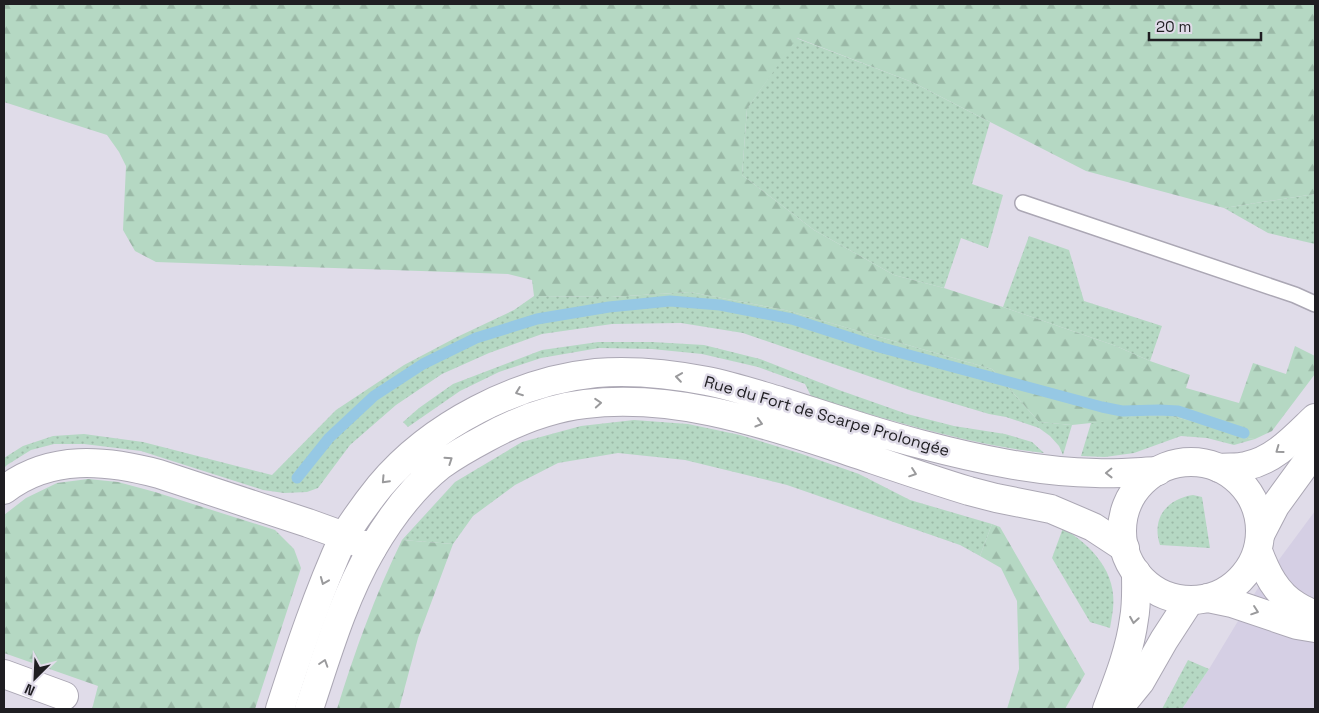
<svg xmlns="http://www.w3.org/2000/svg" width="1319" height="713" font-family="'Space Grotesk',sans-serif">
<defs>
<pattern id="grass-dots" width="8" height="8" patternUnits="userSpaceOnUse" patternTransform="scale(1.25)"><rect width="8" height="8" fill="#b5d8c3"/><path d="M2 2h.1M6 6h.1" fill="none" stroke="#9bb9a7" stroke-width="1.8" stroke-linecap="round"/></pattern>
<pattern id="forest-firs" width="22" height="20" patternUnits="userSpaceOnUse" patternTransform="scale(1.25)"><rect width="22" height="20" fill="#b5d8c3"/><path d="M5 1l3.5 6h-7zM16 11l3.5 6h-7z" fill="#9bb9a7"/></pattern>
</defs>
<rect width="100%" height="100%" fill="#e0dce9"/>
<!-- built -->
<polygon fill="#d5cfe4" points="1315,511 1315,709 1182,709 1209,669 1258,588"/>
<!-- grass -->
<g fill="url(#grass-dots)">
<polygon points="796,38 912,82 990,122 972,184 1003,195 988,248 961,238 944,288 894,275 814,230 742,175 747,109"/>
<polygon points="1315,194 1315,244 1268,233 1224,208"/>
<polygon points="1029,236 1069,250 1084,301 1162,326 1150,361 1116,346 1003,307"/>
<polygon points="690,292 785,310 992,369 1039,422 1072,425 1063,455 1059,446 1050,436 1039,428 1006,417 989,414 912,391 743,333 681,323 612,324 542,334 489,353 442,374 396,405 350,445 318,488 307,492 284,493 263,490 141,451 84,444 54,444 31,450 7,465 4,468 4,458 23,446 53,436 84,434 143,442 272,475 336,410 404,365 457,337 514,310 534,296 610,297"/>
<path d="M 598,342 L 652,342 L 704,345 L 760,359 L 839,390 L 907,414 L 954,426 L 1005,434 L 1032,442 L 1044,453 C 965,444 888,419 812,398 L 805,384 L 758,367 L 702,354 L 652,349 L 599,348 L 541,358 L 499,372 L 460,391 L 408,427 L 403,422 L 419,408 L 453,384 L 542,350 Z"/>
<polygon points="1140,415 1171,416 1208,425 1243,438 1255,439 1234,445 1207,438 1181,436 1134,453 1105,457 1081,456 1091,423"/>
<polygon points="634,420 688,424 740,435 799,453 859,474 910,500 992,524 980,556 960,545 787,485 685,460 618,453 558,463 515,485 473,516 453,544 402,540 455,482 522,442 581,426"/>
<path d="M 1193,495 L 1202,497 L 1210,548 L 1160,545 C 1151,518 1167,499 1193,495 Z"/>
<path d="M 1063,528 C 1092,546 1117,572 1113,609 C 1112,616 1111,622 1110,628 L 1090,622 L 1052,558 Z"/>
<polygon points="1188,660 1209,669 1182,709 1162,709"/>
</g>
<!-- forest -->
<g fill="url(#forest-firs)">
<polygon points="4,4 1081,4 1107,5 1111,4 1315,4 1315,194 1224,208 1086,171 912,82 797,38 747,109 742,175 814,230 894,275 944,288 1003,307 1116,346 1150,361 1190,375 1186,388 1239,403 1253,363 1286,374 1295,346 1315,356 1315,374 1272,431 1255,439 1243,438 1208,425 1171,416 1140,415 1110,421 1072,425 1039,422 992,369 785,310 690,292 610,297 534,296 532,280 508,274 156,262 135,251 123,230 126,166 119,152 107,135 4,102"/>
<polygon points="88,479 118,482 155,492 275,530 294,549 301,568 255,709 92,709 98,686 4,653 4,515 26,498 57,483"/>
<polygon points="992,524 1000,527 1085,674 1065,709 1007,709 1019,669 1017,601 1001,568 980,556"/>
<path d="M 402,540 L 453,544 L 418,638 L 399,709 L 337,709 C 355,651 375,595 402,540 Z"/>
</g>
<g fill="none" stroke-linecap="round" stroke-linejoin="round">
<!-- stream -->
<polyline stroke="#96c8e4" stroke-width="11" points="297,478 329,438 374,396 423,364 476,338 537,319 609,307 670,301 720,305 792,319 879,347 1102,407 1122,411 1159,410 1178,411 1244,433"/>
<defs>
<polyline id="service" points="1023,203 1295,295 1315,304"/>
<g id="minor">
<path d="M 4,490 C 50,454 106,460 159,474 L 308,523 L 344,536"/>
<path d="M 1258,551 C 1266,572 1276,594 1297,606 C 1303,610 1309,612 1315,615"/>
<polyline points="1208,598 1232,603 1297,625 1315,628"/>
<polyline points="4,674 64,696"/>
</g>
<g id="secondary">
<circle cx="1191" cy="531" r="69"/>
<path d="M 1219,468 C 1228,467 1238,468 1246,466 C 1275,460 1295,437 1315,418"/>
<polyline points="1261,533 1275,506 1315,451"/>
<path d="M 1125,548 L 1093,527 L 1051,509 L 996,498 L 969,491 C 923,477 878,461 833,446 C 753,420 671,394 585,404 C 550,408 517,421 486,438 C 471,446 455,455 441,465 C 412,488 390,518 372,549 L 344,536 C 355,519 367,502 380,486 C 431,425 517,381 596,373 C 633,370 671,374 707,381 C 732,386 756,394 780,401 C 827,416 873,432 920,444 C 977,459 1037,472 1096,473 C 1117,474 1137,472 1158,471"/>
<path d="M 1107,709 C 1118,680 1130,650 1134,619 C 1137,603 1136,587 1136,572"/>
<polyline points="1118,709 1140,682 1164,640 1190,600"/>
</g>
<g id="motorway">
<path d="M 280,709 C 299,650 318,593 344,536"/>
<path d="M 309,709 C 327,655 343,599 372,549"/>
</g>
</defs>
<!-- service casing -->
<use href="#service" stroke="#aba7b4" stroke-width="18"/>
<!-- minor casing -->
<use href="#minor" stroke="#aba7b4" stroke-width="30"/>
<!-- secondary casing -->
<use href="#secondary" stroke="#aba7b4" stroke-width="30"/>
<!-- motorway casing -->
<use href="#motorway" stroke="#aba7b4" stroke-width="30"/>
<!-- service -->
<use href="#service" stroke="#fff" stroke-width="15"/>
<!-- minor -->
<use href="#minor" stroke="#fff" stroke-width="28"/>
<!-- secondary -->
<use href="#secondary" stroke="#fff" stroke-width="28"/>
<!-- motorway -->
<use href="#motorway" stroke="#fff" stroke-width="28"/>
</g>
<!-- one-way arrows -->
<defs><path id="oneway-chevron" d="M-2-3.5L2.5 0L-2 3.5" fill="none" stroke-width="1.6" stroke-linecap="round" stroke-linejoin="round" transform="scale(1.25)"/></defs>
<g stroke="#9a9a9c">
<use href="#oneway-chevron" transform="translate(679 377) rotate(-172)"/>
<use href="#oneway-chevron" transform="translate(519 392) rotate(159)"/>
<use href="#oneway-chevron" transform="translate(598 403) rotate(-4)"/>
<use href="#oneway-chevron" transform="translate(759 423) rotate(16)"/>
<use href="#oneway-chevron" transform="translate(1279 450) rotate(144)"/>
<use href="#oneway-chevron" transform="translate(449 460) rotate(-34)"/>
<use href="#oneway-chevron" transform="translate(913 473) rotate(19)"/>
<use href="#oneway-chevron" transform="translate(1109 473) rotate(179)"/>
<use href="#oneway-chevron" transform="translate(385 480) rotate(133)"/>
<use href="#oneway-chevron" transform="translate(324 581) rotate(112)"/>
<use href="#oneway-chevron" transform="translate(1255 611) rotate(19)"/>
<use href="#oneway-chevron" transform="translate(1134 620) rotate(99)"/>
<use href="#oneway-chevron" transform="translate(324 663) rotate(-72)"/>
</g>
<g text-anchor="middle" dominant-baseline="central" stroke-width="5" stroke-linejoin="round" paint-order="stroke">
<!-- street labels -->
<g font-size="16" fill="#1f1e22" stroke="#e0dce9">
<text transform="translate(827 416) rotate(16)">Rue du Fort de Scarpe Prolongée</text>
</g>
</g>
<!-- border -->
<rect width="1319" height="713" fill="none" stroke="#1f1e22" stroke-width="10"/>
<!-- north arrow -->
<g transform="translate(35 678) rotate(204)" stroke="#e0dce9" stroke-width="4" paint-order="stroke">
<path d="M0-4L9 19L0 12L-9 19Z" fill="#1f1e22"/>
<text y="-8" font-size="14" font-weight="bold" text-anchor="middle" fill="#1f1e22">N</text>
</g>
<!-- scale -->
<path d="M1149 32v8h112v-8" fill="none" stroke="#1f1e22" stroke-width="2.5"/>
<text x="1156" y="32" font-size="15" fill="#1f1e22" stroke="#e0dce9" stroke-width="4" paint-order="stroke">20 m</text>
</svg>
